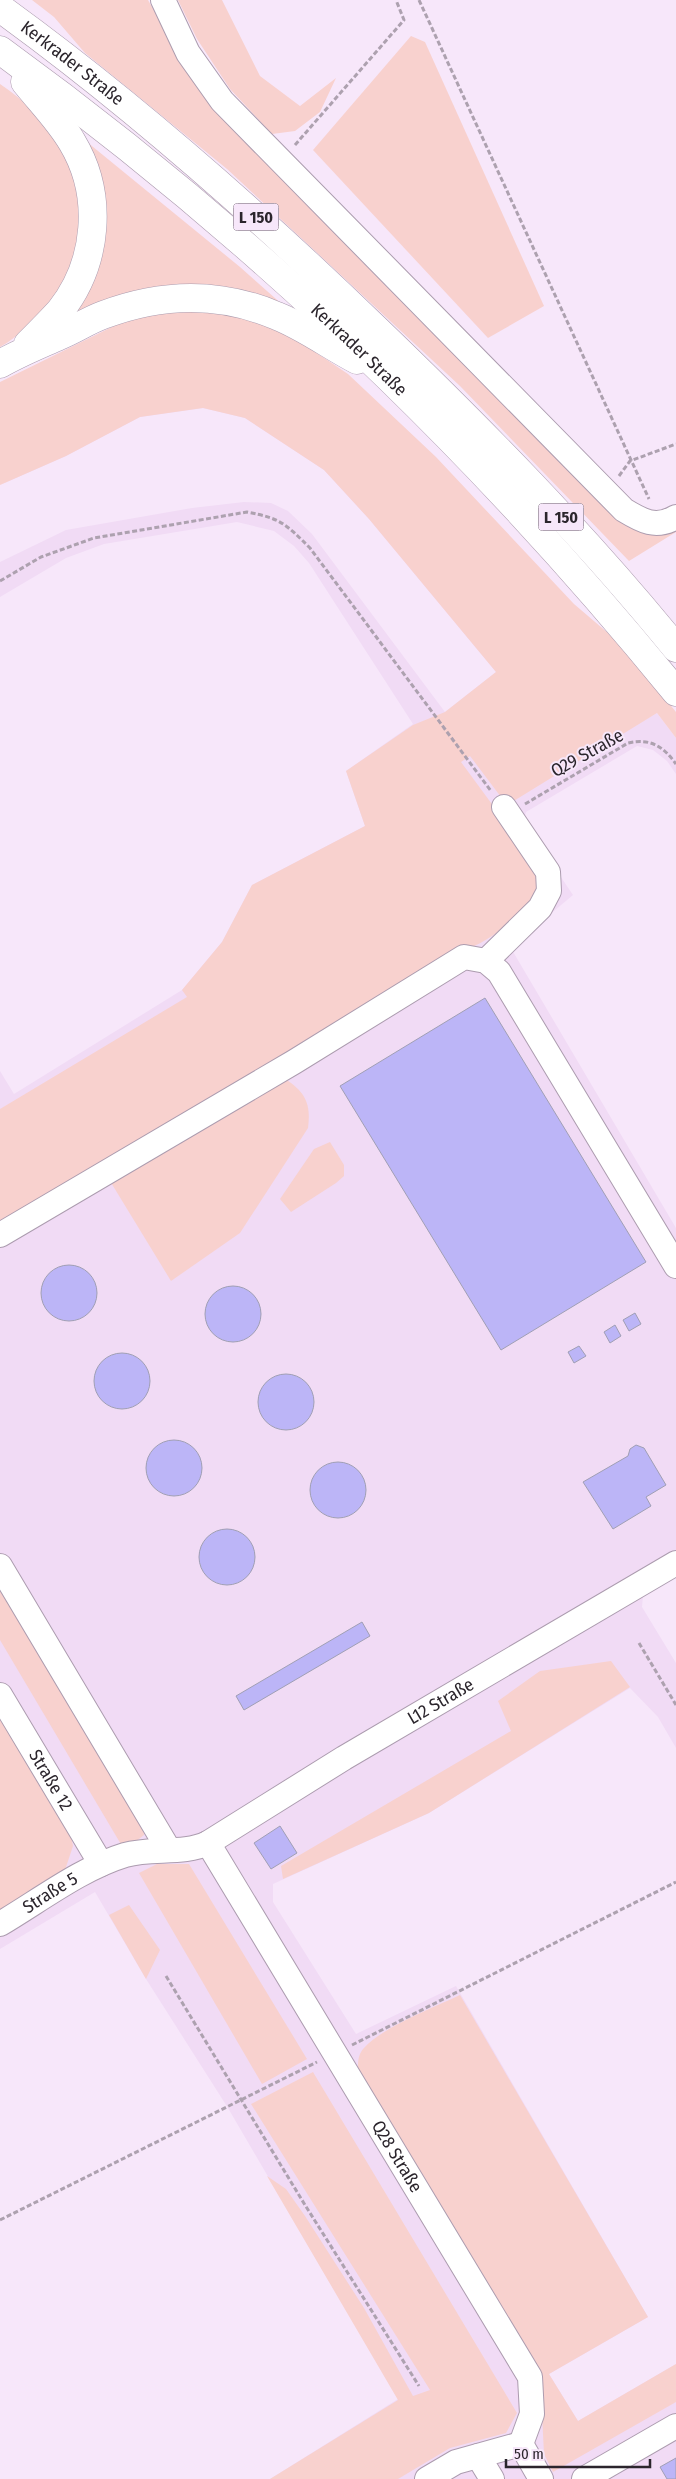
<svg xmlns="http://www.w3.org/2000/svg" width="676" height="2479" font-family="'Fira Sans Condensed',sans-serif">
<rect width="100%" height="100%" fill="#f7e7fa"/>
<!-- built -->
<polygon fill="#f1dbf5" points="245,397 645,720 657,713 676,738 676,774 667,761 653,750 637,746 526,812 524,820 532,834 573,895 516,943 512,950 676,1228 676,1576 643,1596 642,1607 676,1663 676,1748 658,1717 630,1688 429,1813 273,1884 273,1902 356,2034 456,1986 648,2317 549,2374 578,2421 676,2364 676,2479 270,2479 398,2399 228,2108 146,1979 95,1892 0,1949 0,1071 14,1094 182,990 222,942 252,885 365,826 346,771 413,724 309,563 294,546 274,531 237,522 104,544 66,558 0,597 0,562 66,530 192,508 244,502 271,503 288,511 312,534 445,712 496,672 369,519 324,470 245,418 203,408 140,417 66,456 0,485 138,408"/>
<!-- green -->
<g fill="#f8d1ce">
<path d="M 32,0 L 148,0 L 190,74 L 608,508 C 636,534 638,535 676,527 L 676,532 L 629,561 L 460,386 L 227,169 L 85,53 L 54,17 Z"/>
<polygon points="178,0 222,0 260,76 300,106 336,78 320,112 295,131 272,134 230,89 197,39"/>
<polygon points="411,36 425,42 544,306 488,338 313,150"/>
<path d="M 0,84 C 55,122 86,164 80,233 C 78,250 75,269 66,284 C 61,294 50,302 43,310 C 29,325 18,337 0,347 Z"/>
<polygon points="87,142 240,267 293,314 267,301 60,325 82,296"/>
<path d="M 170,309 L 223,311 L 281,329 L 348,374 L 436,457 L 574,604 L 622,645 L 676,712 L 676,738 L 657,713 L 507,805 L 470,756 L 461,762 L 497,811 L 541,881 C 540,885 539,892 536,896 C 522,916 487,943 464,950 L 0,1227 L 0,1109 L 187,997 L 182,990 L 222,942 L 252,885 L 365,826 L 346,771 L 413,725 L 445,712 L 496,672 L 369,519 L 324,470 L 245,418 L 203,408 L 140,417 L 66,456 L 0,485 L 0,382 L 128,319 Z"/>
<path d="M 285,1079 C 306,1092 311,1105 308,1128 L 240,1233 L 171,1281 L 110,1181 Z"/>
<polygon points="330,1142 344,1165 344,1176 336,1183 291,1212 280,1199 314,1149"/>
<polygon points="0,1578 143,1822 144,1835 135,1842 122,1846 0,1640"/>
<polygon points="611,1661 630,1687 429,1813 283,1879 281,1866 511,1731 498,1701 540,1671"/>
<polygon points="0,1713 70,1831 73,1846 65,1870 0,1914"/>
<polygon points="157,1864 189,1864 307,2059 262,2084 139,1873"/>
<polygon points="129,1905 160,1950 146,1979 109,1915"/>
<path d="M 460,1995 L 648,2317 L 549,2374 L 578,2421 L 676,2364 L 676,2402 L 553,2472 L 544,2454 L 540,2374 L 358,2074 C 358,2065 357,2055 364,2048 C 381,2028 435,2007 460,1995 Z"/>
<polygon points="313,2072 517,2413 506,2433 450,2448 398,2479 270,2479 398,2400 267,2176 286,2189 305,2216 364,2308 413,2396 430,2390 251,2104"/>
</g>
<!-- building -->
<g fill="#bcb5f7" stroke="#a09fb4">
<polygon points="485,998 646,1262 501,1350 340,1086"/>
<circle cx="69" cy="1293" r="28"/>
<circle cx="233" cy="1314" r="28"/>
<polygon points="635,1313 641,1324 629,1331 623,1320"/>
<polygon points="615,1325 621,1336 610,1343 604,1332"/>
<polygon points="579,1346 586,1356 574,1363 568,1352"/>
<circle cx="122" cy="1381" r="28"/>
<circle cx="286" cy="1402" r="28"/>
<circle cx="174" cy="1468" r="28"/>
<polygon points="636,1445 644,1448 666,1485 646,1497 651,1506 613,1529 583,1482 628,1456 630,1449"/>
<circle cx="338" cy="1490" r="28"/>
<circle cx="227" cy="1557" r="28"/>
<polygon points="362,1622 370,1636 244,1710 236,1696"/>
<polygon points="280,1826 297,1853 271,1869 254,1843"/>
<polygon points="676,2458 676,2479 667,2479 660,2467"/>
</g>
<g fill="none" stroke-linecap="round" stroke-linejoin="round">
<defs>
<g id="minor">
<path d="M 163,0 L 188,53 L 222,101 L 624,510 C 642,521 656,529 676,517"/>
<polyline points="486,961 540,908 549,891 548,872 504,807"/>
<polyline points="0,1235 294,1062 464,957 486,961 499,972 676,1266"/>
<polyline points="0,1566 169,1850"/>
<path id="s1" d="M 0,1695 L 101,1864"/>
<path id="s2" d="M 208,1843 L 530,2377 L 532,2414 L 521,2444"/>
<path id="s3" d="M 0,1924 C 39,1901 82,1868 125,1855 C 152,1847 183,1855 208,1843 L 344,1758 L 676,1563"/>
<polyline points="521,2444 541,2479"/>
<polyline points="478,2456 492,2479"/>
<polyline points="427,2479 456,2462 521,2444"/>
<polyline points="584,2479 676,2426"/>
</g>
<g id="highway">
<path id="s4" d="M 0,8 C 134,105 258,215 377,330 C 482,431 584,535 676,648"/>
<path id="s5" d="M 0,50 C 252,233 479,450 676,692"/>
<path d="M 25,82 C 41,102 59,120 72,142 C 104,195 98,263 60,311 C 50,322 39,333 28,344"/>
<path d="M 0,364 C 19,353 39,345 59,336 C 74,330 87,321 103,315 C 161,293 219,291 277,316 C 305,327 330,346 357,360"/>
</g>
</defs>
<!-- minor casing -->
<use href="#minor" stroke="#ac9caf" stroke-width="26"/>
<!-- highway casing -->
<use href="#highway" stroke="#ac9caf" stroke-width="29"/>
<!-- path -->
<g stroke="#ada1af" stroke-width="3" stroke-dasharray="5 2.5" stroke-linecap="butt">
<polyline points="419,0 649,499"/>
<polyline points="295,145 404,20 396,0"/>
<polyline points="619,476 630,461 676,444"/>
<path d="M 0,581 L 41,557 L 94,538 L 247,512 C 280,518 286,524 310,548 L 491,791"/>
<path d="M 525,804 L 628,743 C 650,738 663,746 676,764"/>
<polyline points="639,1643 676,1705"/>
<polyline points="166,1976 305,2205 419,2386"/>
<polyline points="352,2045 676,1882"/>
<polyline points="0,2220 317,2062"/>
</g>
<!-- minor -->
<use href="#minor" stroke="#fff" stroke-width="24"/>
<!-- highway -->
<use href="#highway" stroke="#fff" stroke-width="28"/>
</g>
<g text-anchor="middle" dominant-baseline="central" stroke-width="4" stroke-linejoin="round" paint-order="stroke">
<!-- shield labels -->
<g fill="#f7e7fa" stroke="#685f6a" stroke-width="1">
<rect x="233.5" y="203.5" width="45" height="27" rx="4"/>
<rect x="538.5" y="503.5" width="45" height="27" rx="4"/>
</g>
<g font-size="16" font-weight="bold" fill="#2b252c">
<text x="256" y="217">L 150</text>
<text x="561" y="517">L 150</text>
</g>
<!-- street labels -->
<g font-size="18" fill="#2b252c" stroke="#f7e7fa">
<text stroke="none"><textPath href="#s4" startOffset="91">Kerkrader Straße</textPath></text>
<text stroke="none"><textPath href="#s5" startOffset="468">Kerkrader Straße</textPath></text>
<text transform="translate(587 753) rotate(-29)">Q29 Straße</text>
<text stroke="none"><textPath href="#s3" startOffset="500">L12 Straße</textPath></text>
<text stroke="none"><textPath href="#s1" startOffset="99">Straße 12</textPath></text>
<text stroke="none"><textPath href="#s3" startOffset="59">Straße 5</textPath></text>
<text stroke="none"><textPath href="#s2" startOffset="366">Q28 Straße</textPath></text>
</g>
</g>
<!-- scale -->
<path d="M506 2459v8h144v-8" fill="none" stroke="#2b252c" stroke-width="2.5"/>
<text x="514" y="2459" font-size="15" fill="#2b252c" stroke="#f7e7fa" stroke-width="4" paint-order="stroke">50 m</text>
</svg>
